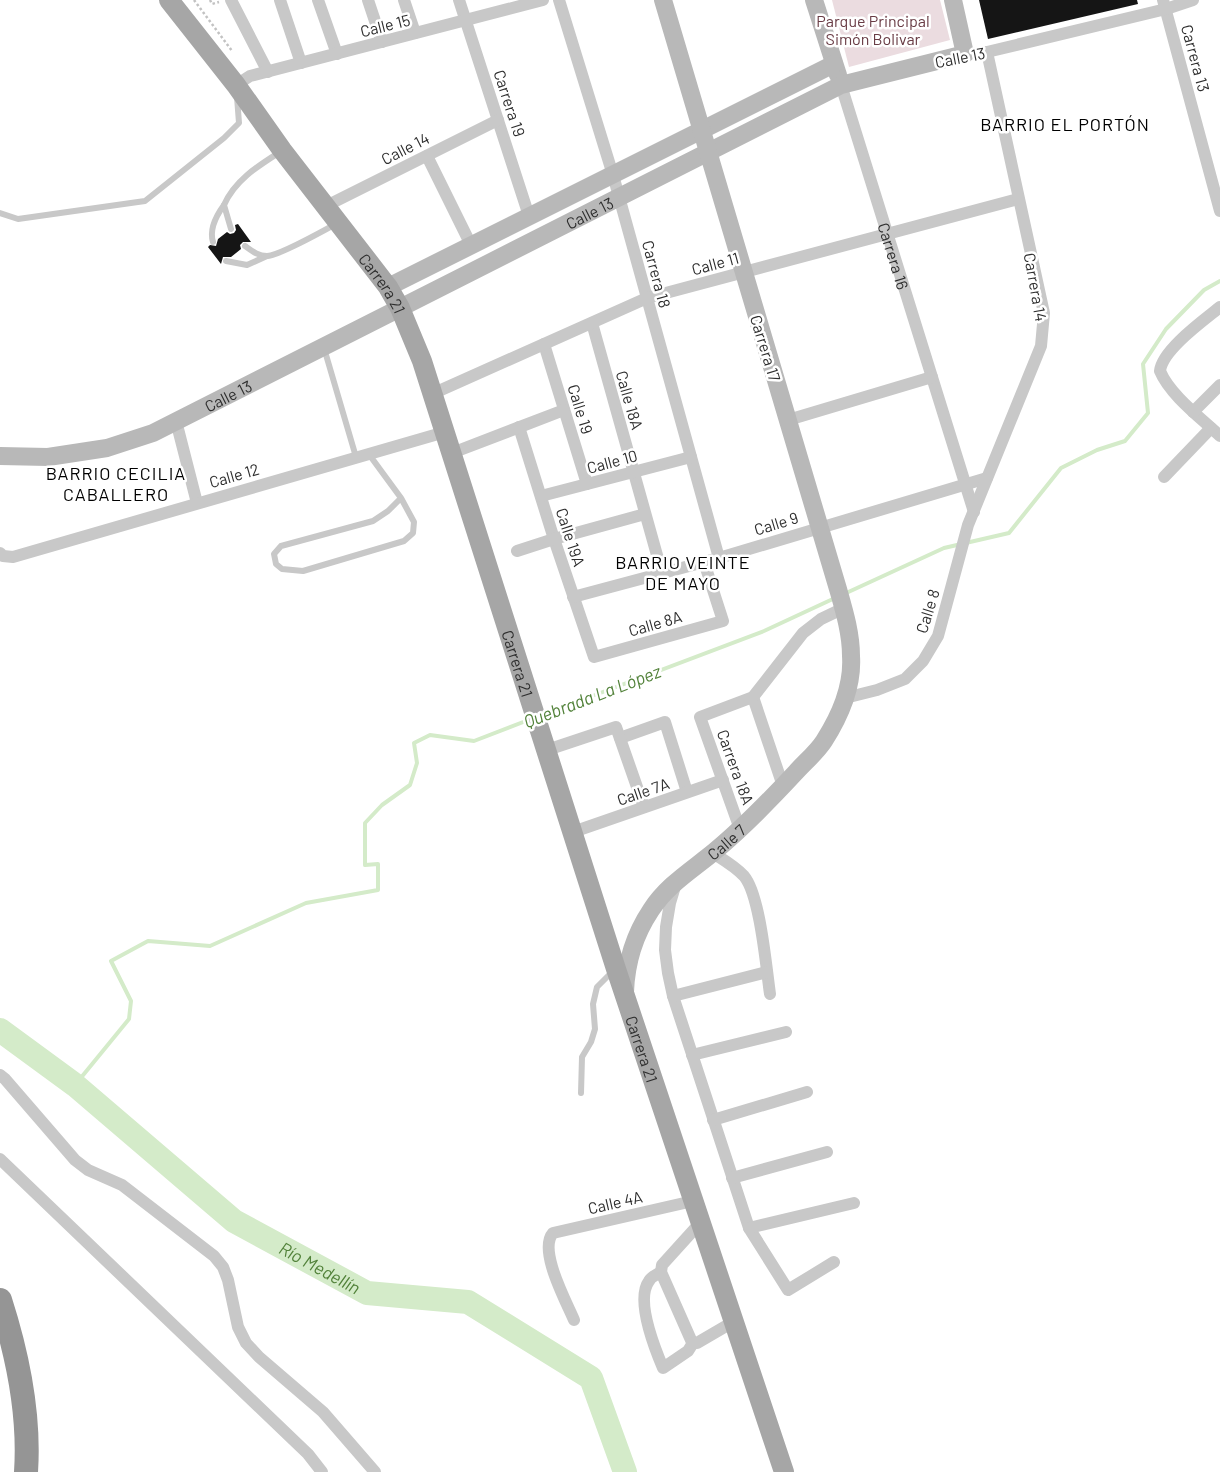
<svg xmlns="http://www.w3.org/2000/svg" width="1220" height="1472" font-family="Barlow,sans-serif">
<rect width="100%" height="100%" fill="#fff"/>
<!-- green -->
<polygon fill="#ebdce0" points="832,0 940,0 950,40 849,67"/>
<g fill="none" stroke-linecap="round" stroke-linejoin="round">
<!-- stream -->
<g stroke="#d4ebc9" stroke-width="4">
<polyline points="844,594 944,548 1009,533 1061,468 1097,450 1125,441 1148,413 1143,364 1166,329 1204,290 1220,281"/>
<polyline points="542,715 764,631 835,598"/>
<polyline points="75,1085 129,1019 131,1001 111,961 148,941 210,946 306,903 378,890 378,864 365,865 365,823 382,805 410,785 417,763 414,743 430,735 474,741 531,719"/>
</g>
<!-- river -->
<path stroke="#d4ebc9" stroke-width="24" id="s1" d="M 0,1030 L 75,1085 L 234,1221 L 367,1293 L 468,1302 L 591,1378 L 625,1472"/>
</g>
<!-- building -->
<g fill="#151515">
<polygon points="979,0 1137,0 1138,4 988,39"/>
<polygon points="238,224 251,242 243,242 240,245 241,249 231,257 223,257 221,264 208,247 210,245 216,246 218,239 227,232 230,234 234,233 236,230 235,225"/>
</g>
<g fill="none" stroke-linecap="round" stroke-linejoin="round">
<!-- path -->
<g stroke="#c2c2c2" stroke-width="2.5" stroke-dasharray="2.5 2.5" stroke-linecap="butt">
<polyline points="194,0 232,51"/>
<polyline points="210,0 212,4 219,2"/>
</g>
<!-- lane -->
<g stroke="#c8c8c8" stroke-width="6">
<polyline points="0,213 18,219 145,201 224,138 239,123 237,97"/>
<path d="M 231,229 L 224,205 C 235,180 258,166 280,152"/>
<path d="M 213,242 C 209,229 216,216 224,205"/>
<path d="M 245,246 C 252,251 258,256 267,256 C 279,256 323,231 336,224"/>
<polyline points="226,261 247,265 267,256"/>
<polyline points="324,348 356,457"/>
<polyline points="368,453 401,498 414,522 413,533 404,541 303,571 282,569 276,564 274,554 281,546 373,521 388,511 401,498"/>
<polyline points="581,1093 582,1057 591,1042 595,1029 593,1004 597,987 613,971"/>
</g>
<!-- street -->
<g stroke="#c8c8c8" stroke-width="12">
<polyline points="231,0 268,72"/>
<polyline points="280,0 301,63"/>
<polyline points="318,0 337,54"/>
<polyline points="368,0 382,42"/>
<polyline points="404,0 415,33"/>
<polyline points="459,0 529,216"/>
<polyline points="559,0 613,175 719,558"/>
<polyline points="1163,0 1220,211"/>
<polyline points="965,54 987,52 1166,9 1193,0"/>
<polyline points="236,85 250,76 543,0"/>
<path id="s2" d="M 841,85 L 974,512"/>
<polyline points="427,156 471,245"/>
<polyline points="326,206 498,120"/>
<path d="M 1220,307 C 1204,320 1162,350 1160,371 C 1170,395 1201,418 1220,436"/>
<polyline points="592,323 662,573"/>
<polyline points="544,344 587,484"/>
<polyline points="432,394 647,298 1018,199"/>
<polyline points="1193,412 1220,385"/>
<polyline points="788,420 932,377"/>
<polyline points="176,421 197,503"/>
<polyline points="519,427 554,539 594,657 723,621 704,562"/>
<polyline points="452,453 564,410"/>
<polyline points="1164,477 1211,428"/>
<polyline points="541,496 691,457"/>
<polyline points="517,551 554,539 645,514"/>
<polyline points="0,553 3,556 13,557 445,432"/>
<polyline points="573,597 719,558 987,478"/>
<polyline points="753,697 783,786"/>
<polyline points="845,698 877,690 905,679 923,661 938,636 968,525 1041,346 1044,313 987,52"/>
<polyline points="620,738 665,722 687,792"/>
<polyline points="547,750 616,727 644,807"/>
<polyline points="740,829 700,717 753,697 803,633 821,619 844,608"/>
<polyline points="573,832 723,780"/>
<path d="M 713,853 C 724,860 736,867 744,876 C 760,895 766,966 770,994"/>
<polyline points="676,883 670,903 666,927 665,950 668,973 673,996 749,1228 788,1290 834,1262"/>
<polyline points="673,996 767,972"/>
<polyline points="692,1055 786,1032"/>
<polyline points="0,1075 5,1079 75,1160 88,1170 122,1185 214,1256 223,1267 228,1280 238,1327 246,1343 259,1357 323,1412 375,1472"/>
<polyline points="713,1120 807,1092"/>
<polyline points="0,1159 308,1454 322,1472"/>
<polyline points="732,1178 827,1152"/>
<polyline points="700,1223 662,1265 661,1272 691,1340 693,1343 697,1343 733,1322"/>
<polyline points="749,1228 854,1203"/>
<path d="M 661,1272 C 657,1274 651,1277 649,1281 C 635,1300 655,1349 663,1368 L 688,1351 L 693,1343"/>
<path d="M 574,1320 C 566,1301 538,1250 553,1233 L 693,1201"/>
</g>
<!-- secondary -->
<g stroke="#b8b8b8" stroke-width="18">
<polyline points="814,0 838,75"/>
<polyline points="388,287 834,64"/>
<path id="s3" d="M 0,456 L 48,457 L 107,448 L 153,433 L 841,85 L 965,54 L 953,0"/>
<path id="s4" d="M 625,992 C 626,963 635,934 651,910 C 667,885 692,870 715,851 C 744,827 770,800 796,772 C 805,762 817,752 824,741 C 840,716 853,686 851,656 C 851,633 844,610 838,589 L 663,0"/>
</g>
<!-- primary -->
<path stroke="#a6a6a6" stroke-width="20" id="s5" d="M 169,0 L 236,85 L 282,150 L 388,287 L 400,308 L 422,361 L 616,969 L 784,1472"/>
<!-- highway -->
<path stroke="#959595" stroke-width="24" d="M 0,1300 C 18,1356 30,1413 26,1472"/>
</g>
<g text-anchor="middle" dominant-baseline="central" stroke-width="5" stroke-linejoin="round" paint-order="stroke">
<!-- park labels -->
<g font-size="16" fill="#693c45" stroke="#fff">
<text x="873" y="20">Parque Principal<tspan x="873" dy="18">Simón Bolivar</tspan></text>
</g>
<!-- street labels -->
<g font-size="16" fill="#2e2e2e" stroke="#fff">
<text transform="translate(385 25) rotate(-14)">Calle 15</text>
<text transform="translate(960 57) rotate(-11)">Calle 13</text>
<text transform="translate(1196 58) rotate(75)">Carrera 13</text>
<text transform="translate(510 103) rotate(72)">Carrera 19</text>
<text transform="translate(405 148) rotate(-27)">Calle 14</text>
<text stroke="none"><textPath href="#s3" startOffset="645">Calle 13</textPath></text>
<text stroke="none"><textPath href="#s2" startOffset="179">Carrera 16</textPath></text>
<text transform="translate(715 263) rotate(-15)">Calle 11</text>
<text transform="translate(657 274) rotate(75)">Carrera 18</text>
<text stroke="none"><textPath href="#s5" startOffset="355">Carrera 21</textPath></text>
<text transform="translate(1036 287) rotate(80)">Carrera 14</text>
<text transform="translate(766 348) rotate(73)">Carrera 17</text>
<text stroke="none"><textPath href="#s3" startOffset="240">Calle 13</textPath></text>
<text transform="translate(630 400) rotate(74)">Calle 18A</text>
<text transform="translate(581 409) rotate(73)">Calle 19</text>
<text transform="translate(612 461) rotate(-15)">Calle 10</text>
<text transform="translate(234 475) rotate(-16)">Calle 12</text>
<text transform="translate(776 523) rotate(-17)">Calle 9</text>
<text transform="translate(571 537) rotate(72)">Calle 19A</text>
<text transform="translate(927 611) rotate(-73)">Calle 8</text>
<text transform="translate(655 623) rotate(-16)">Calle 8A</text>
<text stroke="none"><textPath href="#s5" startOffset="760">Carrera 21</textPath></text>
<text transform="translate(736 767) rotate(70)">Carrera 18A</text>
<text transform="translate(643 791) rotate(-19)">Calle 7A</text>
<text stroke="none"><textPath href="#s4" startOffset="189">Calle 7</textPath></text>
<text stroke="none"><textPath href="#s5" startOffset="1165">Carrera 21</textPath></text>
<text transform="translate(615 1202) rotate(-13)">Calle 4A</text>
</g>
<!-- neighbourhood labels -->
<g font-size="18" letter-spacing="1" fill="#000" stroke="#fff">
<text x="1065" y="124">BARRIO EL PORTÓN</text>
<text x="116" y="473">BARRIO CECILIA<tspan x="116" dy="21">CABALLERO</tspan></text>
<text x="683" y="562">BARRIO VEINTE<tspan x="683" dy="21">DE MAYO</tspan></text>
</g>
<!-- water labels -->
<g font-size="18" font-style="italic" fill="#52823a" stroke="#fff">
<text transform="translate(592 696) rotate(-21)">Quebrada La López</text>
<text stroke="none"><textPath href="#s1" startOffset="400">Río Medellín</textPath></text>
</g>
</g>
</svg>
